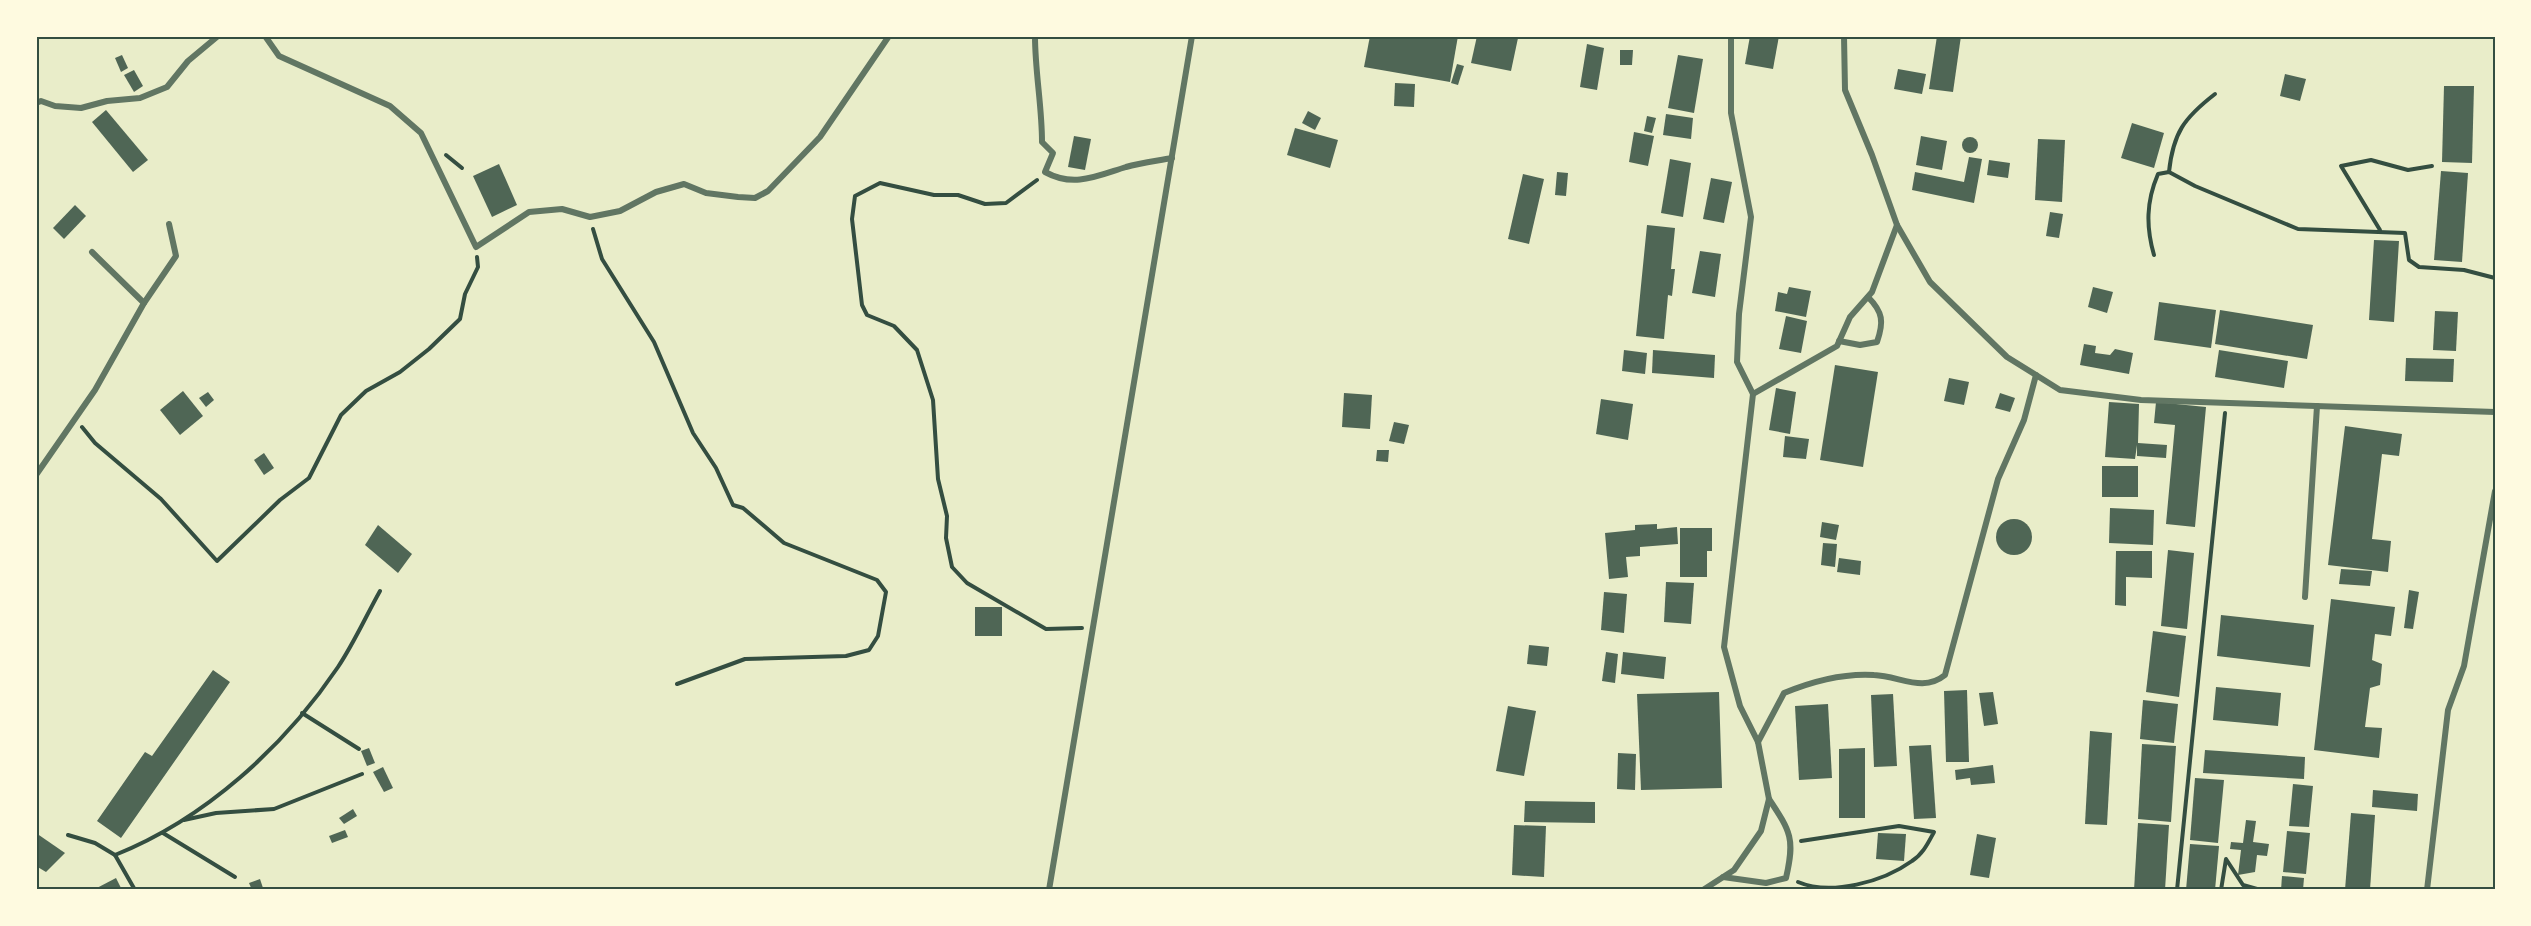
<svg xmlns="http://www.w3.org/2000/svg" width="2531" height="926" font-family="Arial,sans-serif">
<rect width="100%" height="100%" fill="#e9edc9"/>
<!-- building -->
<g fill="#4f6655">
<polygon points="1370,36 1458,36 1450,82 1364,67"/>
<polygon points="1477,36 1518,38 1511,71 1471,63"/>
<polygon points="1750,36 1779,36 1773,69 1745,64"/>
<polygon points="1937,36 1961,36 1953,92 1929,89"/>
<polygon points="1587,44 1604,48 1597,90 1580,87"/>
<polygon points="1620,50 1633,50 1632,65 1620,65"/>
<polygon points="122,55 128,68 121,72 115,58"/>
<polygon points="1678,55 1703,59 1694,113 1668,108"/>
<polygon points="1457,64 1464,66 1458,85 1451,83"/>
<polygon points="1898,69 1926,74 1922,94 1894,89"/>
<polygon points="134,70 143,86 134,92 124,75"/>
<polygon points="2285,74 2306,79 2300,101 2280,96"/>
<polygon points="1395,83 1415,84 1414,107 1394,106"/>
<polygon points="2444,86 2474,86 2472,163 2442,162"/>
<polygon points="106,110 148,160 133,172 92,122"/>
<polygon points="1308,111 1321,118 1315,130 1302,123"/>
<polygon points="1666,114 1693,118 1691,139 1663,135"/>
<polygon points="1647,116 1656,118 1652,133 1644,131"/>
<polygon points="2132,123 2164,133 2154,168 2121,158"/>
<polygon points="1295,128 1338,140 1330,168 1287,155"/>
<polygon points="1634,132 1654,136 1648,166 1629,162"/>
<polygon points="1074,136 1091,139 1085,170 1068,167"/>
<polygon points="1921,136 1947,141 1942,170 1916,165"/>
<circle cx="1970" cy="145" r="8"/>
<polygon points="2038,139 2065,140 2062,202 2035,200"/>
<polygon points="1969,157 1982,159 1974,203 1912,190 1915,172 1964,182"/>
<polygon points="1670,159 1691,163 1683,217 1661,213"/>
<polygon points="1989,160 2010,163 2008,178 1987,175"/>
<polygon points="499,164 517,205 492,217 473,176"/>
<polygon points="2441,171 2468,173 2462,262 2434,260"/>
<polygon points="1557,172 1568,173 1566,196 1555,195"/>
<polygon points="1523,174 1544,179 1529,244 1508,239"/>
<polygon points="1711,178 1732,182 1724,223 1703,219"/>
<polygon points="75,205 86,216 64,239 53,228"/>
<polygon points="2050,212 2063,214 2059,238 2046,236"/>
<polygon points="1647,225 1675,228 1671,269 1675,269 1672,296 1668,295 1664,339 1636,336"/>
<polygon points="2374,240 2399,241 2394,322 2369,320"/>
<polygon points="1700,251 1721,254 1715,297 1692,293"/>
<polygon points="1789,287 1811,291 1806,317 1775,311 1778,292 1787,294"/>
<polygon points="2093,287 2113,292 2107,313 2088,307"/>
<polygon points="2159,302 2216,310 2211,348 2154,340"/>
<polygon points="2220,310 2313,325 2307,359 2215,344"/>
<polygon points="2435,311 2458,312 2456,351 2433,350"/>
<polygon points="1786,316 1807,321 1801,353 1779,349"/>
<polygon points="2084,344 2096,346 2095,353 2110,355 2115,349 2133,353 2129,374 2080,365"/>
<polygon points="1624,350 1647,353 1645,374 1622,371"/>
<polygon points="1653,350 1715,355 1714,378 1652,373"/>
<polygon points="2219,350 2288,361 2284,388 2215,377"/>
<polygon points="2406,358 2454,359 2453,382 2405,381"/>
<polygon points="1835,365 1878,372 1863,467 1820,460"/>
<polygon points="1949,378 1969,382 1964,405 1944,401"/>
<polygon points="1776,388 1796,392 1790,434 1769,430"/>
<polygon points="183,391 203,416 180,435 160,410"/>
<polygon points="208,392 214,400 206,407 199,398"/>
<polygon points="1344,393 1372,395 1370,429 1342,427"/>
<polygon points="2000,393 2015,398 2010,412 1995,408"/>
<polygon points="1601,399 1633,404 1628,440 1596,434"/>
<polygon points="2109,402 2139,404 2138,443 2167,445 2166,458 2137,456 2137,445 2135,459 2105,457"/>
<polygon points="2156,402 2206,407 2195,527 2166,524 2175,425 2154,423"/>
<polygon points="1394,422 1409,425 1404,444 1389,441"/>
<polygon points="2345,426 2402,434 2399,456 2382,454 2372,539 2391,541 2388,572 2328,565"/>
<polygon points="1785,436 1809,439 1806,459 1783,457"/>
<polygon points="1377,450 1389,450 1388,462 1376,461"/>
<polygon points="264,453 274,468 264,475 254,460"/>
<rect x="2102" y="466" width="36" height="31"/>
<polygon points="2110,508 2154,510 2153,545 2109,543"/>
<circle cx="2014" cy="537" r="18"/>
<polygon points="1822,522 1839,525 1836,540 1820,537"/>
<polygon points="1657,524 1657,529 1677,527 1678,544 1640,547 1640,556 1626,557 1628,577 1609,579 1605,533 1635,530 1635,525"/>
<polygon points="378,525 412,554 398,573 365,545"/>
<polygon points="1680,528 1712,528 1712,551 1707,551 1707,577 1680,577"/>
<polygon points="1823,543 1837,544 1835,567 1821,565"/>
<polygon points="2168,550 2194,553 2187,629 2161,626"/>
<polygon points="2116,551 2152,551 2152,578 2126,577 2126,606 2115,605"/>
<polygon points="1839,558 1861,561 1860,575 1837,572"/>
<polygon points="2341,569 2372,571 2370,586 2339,584"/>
<polygon points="1666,582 1694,583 1691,624 1664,622"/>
<polygon points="2409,590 2419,592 2413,629 2404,628"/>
<polygon points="1604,592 1627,594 1624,633 1601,630"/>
<polygon points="2331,599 2395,607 2391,636 2375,634 2372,660 2382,664 2380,685 2370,688 2365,727 2382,728 2379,758 2314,750"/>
<rect x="975" y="607" width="27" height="29"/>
<polygon points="2221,615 2314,625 2310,667 2217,656"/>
<polygon points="2153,631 2186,636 2179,697 2146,692"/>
<polygon points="1529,645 1549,647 1547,666 1527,664"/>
<polygon points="1606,652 1618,654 1615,683 1602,681"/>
<polygon points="1623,652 1666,657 1664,679 1621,674"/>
<polygon points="213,670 230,682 121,838 97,821 145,752 152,756"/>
<polygon points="2216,687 2281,693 2278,726 2213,720"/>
<polygon points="1967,690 1969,762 1946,762 1944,691"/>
<polygon points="1719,692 1722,788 1641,790 1637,694"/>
<polygon points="1993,692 1998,724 1984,726 1979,693"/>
<polygon points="1893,694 1897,766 1874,767 1871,695"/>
<polygon points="2143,700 2178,704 2174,743 2140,739"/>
<polygon points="1828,704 1832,778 1799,780 1795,706"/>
<polygon points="1508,706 1536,711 1524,776 1496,771"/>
<polygon points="2090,731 2112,733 2107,825 2085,824"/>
<polygon points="2142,744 2176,746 2171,822 2138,819"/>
<polygon points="1931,745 1936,818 1914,819 1909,746"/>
<polygon points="369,748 375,763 367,766 361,751"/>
<polygon points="1865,748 1865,818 1839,818 1839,749"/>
<polygon points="2205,750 2305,757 2304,779 2203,773"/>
<polygon points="1618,753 1636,754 1635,790 1617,789"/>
<polygon points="1993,765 1995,783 1971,785 1970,778 1956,780 1955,770"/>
<polygon points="383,767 393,788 384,792 373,772"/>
<polygon points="2195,778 2224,780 2218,843 2190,840"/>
<polygon points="2293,784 2313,786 2309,827 2289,826"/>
<polygon points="2373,790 2418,794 2417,811 2372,807"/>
<polygon points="1525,801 1595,802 1595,823 1524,822"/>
<polygon points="353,809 357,816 344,824 339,818"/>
<polygon points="2351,813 2375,815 2370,890 2345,890"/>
<polygon points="2246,820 2256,821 2253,842 2269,844 2267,856 2257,855 2255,872 2238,875 2241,850 2230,849 2231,842 2243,843"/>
<polygon points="2138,823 2169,825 2165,890 2134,890"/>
<polygon points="1514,825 1546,826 1544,877 1512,875"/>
<polygon points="345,830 348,837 332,843 329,836"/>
<polygon points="2287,831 2310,833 2306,874 2283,872"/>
<polygon points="36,833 65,853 46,872 36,866"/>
<polygon points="1878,833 1906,834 1904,861 1876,859"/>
<polygon points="1977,834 1996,838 1989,878 1970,875"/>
<polygon points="2190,844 2219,846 2215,890 2186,890"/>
<polygon points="2282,876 2304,878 2303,890 2281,890"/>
<polygon points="116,878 122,890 93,890"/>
<polygon points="260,879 263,888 252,890 249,883"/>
</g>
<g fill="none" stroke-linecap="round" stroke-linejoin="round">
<!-- path -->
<g stroke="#344e41" stroke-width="4">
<polyline points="446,155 462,168"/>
<path d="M 2169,172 C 2173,133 2184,118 2215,94"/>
<polyline points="1037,180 1006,203 985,204 958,195 934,195 880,183 855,196 852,219 862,305 867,315 894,326 917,350 933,400 938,479 947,516 946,538 952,567 967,583 1046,629 1082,628"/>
<polyline points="593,229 602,259 654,342 693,433 716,468 733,505 743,508 784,543 877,580 886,592 878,636 869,650 846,656 745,659 677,684"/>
<polyline points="2380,230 2341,166 2371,160 2408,170 2432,166"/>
<path d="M 2154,255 C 2146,227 2146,202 2158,174 L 2169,172 L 2195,186 L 2298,229 L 2405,233 L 2409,260 L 2419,267 L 2464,270 L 2495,278"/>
<polyline points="82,427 95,443 161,499 217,561 280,500 309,478 341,415 366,391 400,372 429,349 460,319 465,294 478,267 477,257"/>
<polyline points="302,713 359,749"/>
<polyline points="184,820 216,813 274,809 362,774"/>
<polyline points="163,833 235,877"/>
<path d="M 68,835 L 95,843 L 115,855 C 205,819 284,747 338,667 C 354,643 366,616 380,591"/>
<polyline points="115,855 135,890"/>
<path d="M 1798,882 C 1831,896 1883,882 1912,861 C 1923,854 1928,843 1934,832 L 1899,826 L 1801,841"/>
<polyline points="2177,890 2225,413"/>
<polyline points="2221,890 2226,859 2243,885 2257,889 2255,890"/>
</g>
<!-- minor -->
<g stroke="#617663" stroke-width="6">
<polyline points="265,36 279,56 390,106 421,133 476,247 529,212 562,209 590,217 620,211 656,192 684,184 706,193 738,197 755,198 768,191 820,137 889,36"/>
<path d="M 1035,36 C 1035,72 1042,106 1042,142 L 1053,153 L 1045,172 C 1074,188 1097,176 1126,167 C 1140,163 1156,161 1172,158"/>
<polyline points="1844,36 1845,90 1872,155 1897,225 1930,282 2007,357 2060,390 2141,400 2495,412"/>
<polyline points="36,103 41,101 55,106 81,108 107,101 140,98 167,87 188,61 218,36"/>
<polyline points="92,252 144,303"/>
<path d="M 1839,341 L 1860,345 L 1877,342 C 1884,322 1883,312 1868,297"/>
<polyline points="1753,394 1837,346 1850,317 1872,292 1897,225"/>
<polyline points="36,475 95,390 144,303 176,256 169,224"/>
<polyline points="2305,597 2317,406"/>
<path d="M 1758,742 L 1784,693 C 1813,681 1842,673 1874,675 C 1900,676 1923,693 1945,675 L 1998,479 L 2024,420 L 2036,375"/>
<path d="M 1723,877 L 1766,883 L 1786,878 C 1795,839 1791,832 1769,799"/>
<polyline points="1049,890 1192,36"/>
<polyline points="1703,890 1734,870 1761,831 1769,799 1758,742 1740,706 1724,647 1753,394 1737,362 1739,314 1751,217 1731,113 1731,36"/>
<polyline points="2427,890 2448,710 2464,666 2495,491"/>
</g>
</g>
<!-- border -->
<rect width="2531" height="926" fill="none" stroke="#fefae0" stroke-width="75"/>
<rect x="38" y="38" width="2456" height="850" fill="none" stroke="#344e41" stroke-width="2"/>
</svg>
